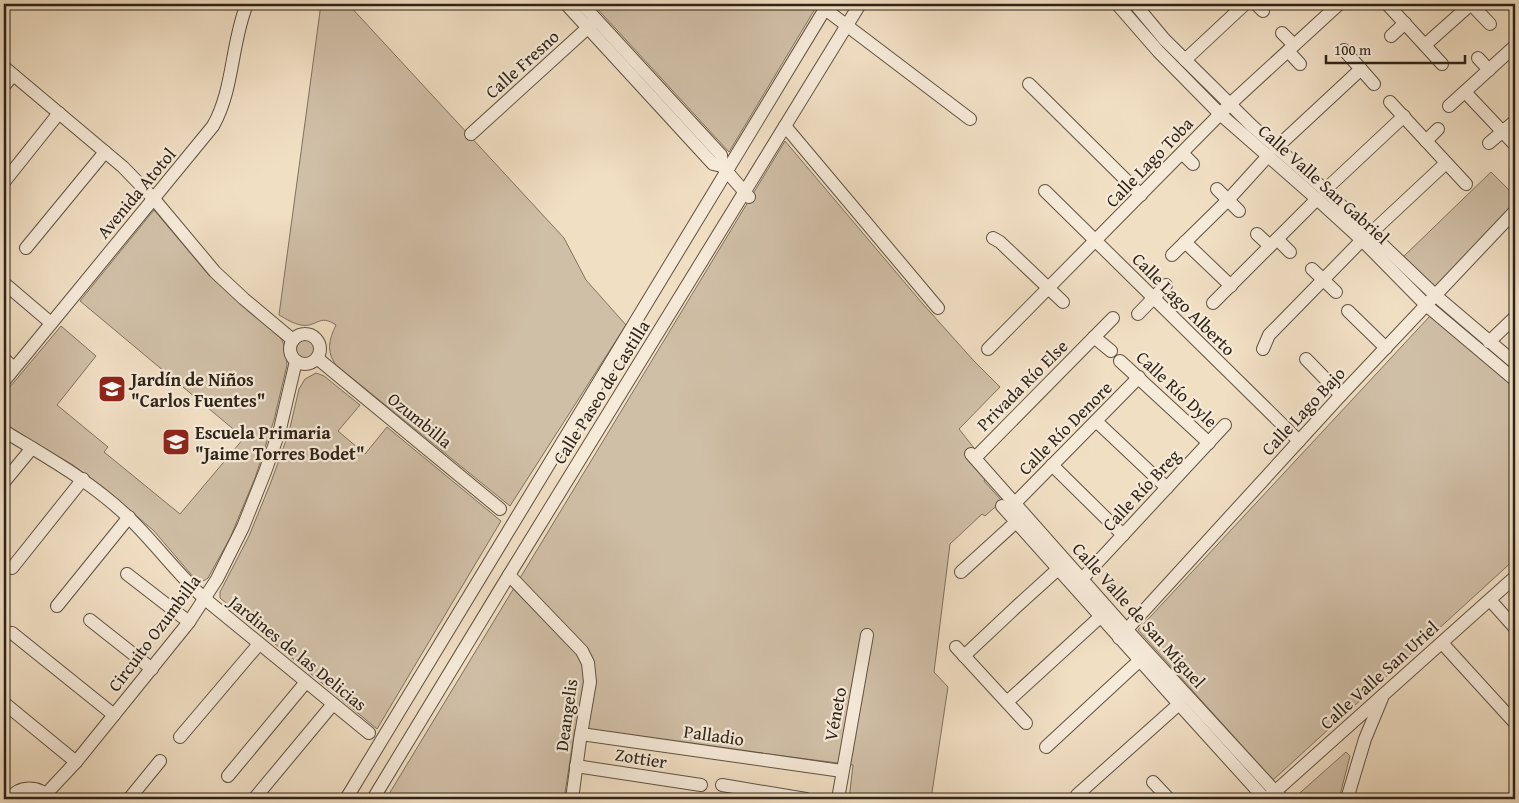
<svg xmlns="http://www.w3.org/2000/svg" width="1519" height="803" font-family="'Gentium Book Plus',serif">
<rect width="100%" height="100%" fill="#f1dfc4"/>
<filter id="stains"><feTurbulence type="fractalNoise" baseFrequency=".004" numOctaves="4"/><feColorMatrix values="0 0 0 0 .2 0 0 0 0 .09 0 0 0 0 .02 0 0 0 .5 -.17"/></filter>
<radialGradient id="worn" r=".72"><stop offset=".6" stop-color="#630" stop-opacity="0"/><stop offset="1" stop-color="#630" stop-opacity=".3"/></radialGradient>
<!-- green -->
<g fill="#d0bfa7" stroke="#7f715f">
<path d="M 321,4 L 348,4 L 564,238 L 586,280 L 626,325 L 510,506 L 336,365 C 326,351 329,340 336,325 C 319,313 317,328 301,325 C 294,324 286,319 279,315 Z"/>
<polygon points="593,4 818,4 729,152"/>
<polygon points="785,141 922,303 974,361 1000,387 959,429 974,448 967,454 986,478 984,481 1002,501 985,516 982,514 950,544 934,672 948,687 931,799 849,799 853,765 575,729 564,799 386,799"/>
<polygon points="1491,172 1515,196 1515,203 1435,289 1402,258"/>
<path d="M 154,210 L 208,274 L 232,296 L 275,331 L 282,340 L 286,351 L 287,365 L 274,420 L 255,478 L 230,538 L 208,578 C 203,582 200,582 195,579 L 154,531 L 103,487 L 73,465 L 4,424 L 4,394 L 61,326 L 96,356 L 57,405 L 108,447 L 104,452 L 180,514 L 244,438 L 80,301 Z"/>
<polygon points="1430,316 1515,383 1515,559 1273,780 1138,630"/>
<circle cx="306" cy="350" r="10"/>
<polygon points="316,373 324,376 360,405 338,431 365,454 387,427 501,521 377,729 220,598 220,592 249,536 271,482 289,432 299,389 305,379"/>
<polygon points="1346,752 1350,756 1339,799 1293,799"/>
</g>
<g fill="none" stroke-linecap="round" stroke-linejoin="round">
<defs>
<g id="minor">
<polyline points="566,4 713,164 722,166"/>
<polyline points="582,4 721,155 722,166 749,197"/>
<polyline points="1117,4 1158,51 1220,114 1317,199 1362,240 1426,305 1515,380"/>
<polyline points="1135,4 1164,39 1252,126 1325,190 1435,295 1515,363"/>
<polyline points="1256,4 1263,11"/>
<polyline points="1387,4 1442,64"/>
<polyline points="1471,4 1490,24"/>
<polyline points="825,9 970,119"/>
<polyline points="1282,33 1294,45"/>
<polyline points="1391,36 1405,23"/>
<polyline points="1425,45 1471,4"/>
<polyline points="1344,50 1374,84"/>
<polyline points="1288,51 1300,64"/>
<polyline points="1478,58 1489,70"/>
<polyline points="1185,60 1245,4"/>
<polyline points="4,67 123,167 154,199 215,272 244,299 293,340"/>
<polyline points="1029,84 1141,195"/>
<polyline points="4,86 13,75"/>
<polyline points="1465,92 1515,145"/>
<polyline points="1390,102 1466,184"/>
<polyline points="1449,106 1515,46"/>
<polyline points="785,126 938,308"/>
<polyline points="471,134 593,23"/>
<polyline points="1426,141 1438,129"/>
<polyline points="1489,143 1515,121"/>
<polyline points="1276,148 1361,69"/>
<polyline points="1182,153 1193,164"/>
<polyline points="4,182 59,113"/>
<polyline points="1217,189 1239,211"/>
<polyline points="1325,190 1404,116"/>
<polyline points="1045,191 1299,441"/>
<polyline points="1371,233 1446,163"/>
<polyline points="1257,234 1270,246"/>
<polyline points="993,238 1000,242 1063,302"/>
<polyline points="1277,239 1290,252"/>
<polyline points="1185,242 1231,286"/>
<polyline points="26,248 105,152"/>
<polyline points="1172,255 1228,200 1268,156"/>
<polyline points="1312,269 1336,292"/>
<polyline points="4,283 51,323"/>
<polyline points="1213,303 1317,199"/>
<polyline points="1348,311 1386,348"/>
<polyline points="1138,314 1166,285"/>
<circle cx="305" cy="349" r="15"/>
<polyline points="1094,337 1111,351"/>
<polyline points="1489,342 1515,317"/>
<polyline points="988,349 1230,104 1339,4"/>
<polyline points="1263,349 1269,335 1362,240"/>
<polyline points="317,358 500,509"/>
<polyline points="4,359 14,368"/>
<polyline points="1306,359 1341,395"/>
<polyline points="1120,361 1209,443"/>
<path d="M 4,381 L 213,126 C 234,89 231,43 247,4"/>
<polyline points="1096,421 1167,488"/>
<path d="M 4,431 C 48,458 92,482 129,518 C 156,544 177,574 205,599 L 369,733"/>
<polyline points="971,454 1126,629 1282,799"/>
<polyline points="975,458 1113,318"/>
<polyline points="1052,465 1123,535"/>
<polyline points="4,482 32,448"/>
<polyline points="1015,503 1139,377"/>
<polyline points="1002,506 1179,704 1265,799"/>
<polyline points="12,568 83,479"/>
<polyline points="961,572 1016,522"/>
<polyline points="127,574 189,622"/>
<polyline points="509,575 582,651 588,663 590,682 580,740 572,799"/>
<polyline points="1082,579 1225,425"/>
<polyline points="1490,600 1515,628"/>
<polyline points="57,606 129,517"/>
<polyline points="90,620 152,669"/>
<polyline points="12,633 114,715"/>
<polyline points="1119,638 1341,395 1515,211"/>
<polyline points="1442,643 1515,723"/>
<polyline points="956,647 1026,723"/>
<polyline points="964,656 1015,608 1058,569"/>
<polyline points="1007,702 1100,617"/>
<polyline points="4,703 76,762"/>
<polyline points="581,734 842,771"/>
<polyline points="180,737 259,644"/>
<polyline points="1046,747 1140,660"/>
<polyline points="576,766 701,785"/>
<polyline points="228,776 306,682"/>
<polyline points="1153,782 1169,799"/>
<polyline points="722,785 806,799"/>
<polyline points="46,794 76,762 189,622 217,579 243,527 265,472 280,429 296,361"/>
<polyline points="1077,795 1179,704"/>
<polyline points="1269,797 1515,577"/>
<path d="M 9,799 C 20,785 39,785 50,799"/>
<polyline points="129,799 160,761"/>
<polyline points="254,799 333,704"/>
<polyline points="346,799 828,4"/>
<polyline points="373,799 509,575 860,4"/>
<polyline points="838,799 867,635"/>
<polyline points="1347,799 1365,739 1382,698"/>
</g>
</defs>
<!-- minor casing -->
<use href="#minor" stroke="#5f5242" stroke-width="14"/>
<!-- minor -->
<use href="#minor" stroke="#f6ead9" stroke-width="12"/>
</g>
<!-- icons -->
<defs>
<symbol id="school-square" viewBox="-11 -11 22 22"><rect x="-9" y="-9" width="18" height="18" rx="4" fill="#8f2418" stroke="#f6ead9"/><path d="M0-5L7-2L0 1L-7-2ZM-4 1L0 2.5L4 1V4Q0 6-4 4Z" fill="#fff"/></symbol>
</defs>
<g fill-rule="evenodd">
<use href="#school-square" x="96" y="373" width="32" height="32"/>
<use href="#school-square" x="160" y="426" width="32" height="32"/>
</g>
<g text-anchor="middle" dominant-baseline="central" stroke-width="4.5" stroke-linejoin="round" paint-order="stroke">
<!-- street labels -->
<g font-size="18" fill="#2e2317" stroke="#f6ead9">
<text transform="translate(522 64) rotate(-42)">Calle Fresno</text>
<text transform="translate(1149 162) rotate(-46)">Calle Lago Toba</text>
<text transform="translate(1324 184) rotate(42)">Calle Valle San Gabriel</text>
<text transform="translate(136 193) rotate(-50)">Avenida Atotol</text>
<text transform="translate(1184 304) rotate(45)">Calle Lago Alberto</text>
<text transform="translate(1022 385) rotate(-45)">Privada Río Else</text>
<text transform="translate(1177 389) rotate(43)">Calle Río Dyle</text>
<text transform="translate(601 392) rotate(-58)">Calle Paseo de Castilla</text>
<text transform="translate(1303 411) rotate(-47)">Calle Lago Bajo</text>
<text transform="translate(420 420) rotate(39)">Ozumbilla</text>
<text transform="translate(1065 428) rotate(-45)">Calle Río Denore</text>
<text transform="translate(1141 490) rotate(-47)">Calle Río Breg</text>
<text transform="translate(1139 615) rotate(48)">Calle Valle de San Miguel</text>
<text transform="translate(154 633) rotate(-53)">Circuito Ozumbilla</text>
<text transform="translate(298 653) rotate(39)">Jardines de las Delicias</text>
<text transform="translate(1379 675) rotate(-42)">Calle Valle San Uriel</text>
<text transform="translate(835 714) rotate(-79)">Véneto</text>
<text transform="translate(566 715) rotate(-82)">Deangelis</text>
<text transform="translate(714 735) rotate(8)">Palladio</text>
<text transform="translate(641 758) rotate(9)">Zottier</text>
</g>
<!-- poi labels -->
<g font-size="18" font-weight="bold" fill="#2e2317" stroke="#f6ead9" text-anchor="start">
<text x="131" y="379">Jardín de Niños<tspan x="131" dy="21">"Carlos Fuentes"</tspan></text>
<text x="195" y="432">Escuela Primaria<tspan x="195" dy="21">"Jaime Torres Bodet"</tspan></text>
</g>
</g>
<!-- margin -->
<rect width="1519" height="803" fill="none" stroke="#f1dfc4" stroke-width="20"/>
<rect x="5" y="5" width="1509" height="793" fill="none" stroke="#2e2317" stroke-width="2.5"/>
<rect x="10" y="10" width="1499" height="783" fill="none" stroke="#2e2317"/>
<!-- scale -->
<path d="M1326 55v8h139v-8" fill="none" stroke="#2e2317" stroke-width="2.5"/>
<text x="1334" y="55" font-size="15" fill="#2e2317" stroke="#f6ead9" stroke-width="4" paint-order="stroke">100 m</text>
<rect width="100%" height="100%" filter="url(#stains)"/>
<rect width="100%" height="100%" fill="url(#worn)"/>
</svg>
